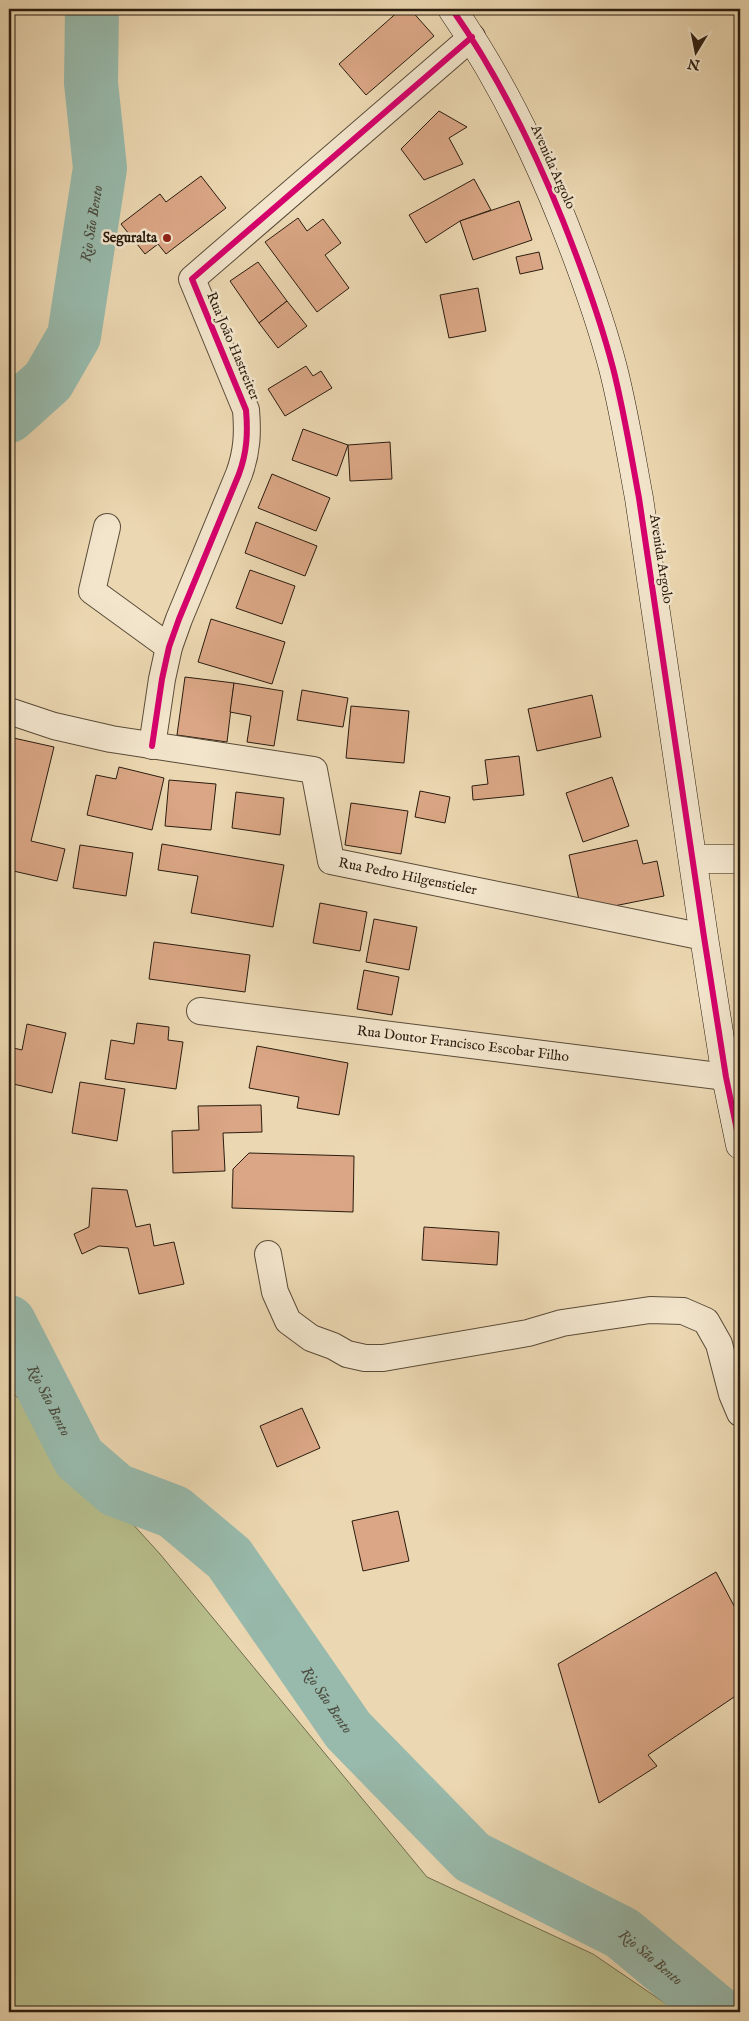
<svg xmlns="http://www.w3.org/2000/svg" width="749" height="2021" font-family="'IM FELL English',serif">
<rect width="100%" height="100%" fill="#ebd7b1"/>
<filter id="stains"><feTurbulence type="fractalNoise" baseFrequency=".004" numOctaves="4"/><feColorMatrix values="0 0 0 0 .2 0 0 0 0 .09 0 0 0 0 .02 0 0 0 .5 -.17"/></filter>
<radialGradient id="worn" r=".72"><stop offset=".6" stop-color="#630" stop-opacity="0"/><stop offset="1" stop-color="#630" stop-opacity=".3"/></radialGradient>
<!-- green -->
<polygon fill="#b7be8c" stroke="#706d4e" points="9,1388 160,1554 427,1877 593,1954 678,2012 9,2012"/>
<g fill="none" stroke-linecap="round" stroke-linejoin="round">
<!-- river -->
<g stroke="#98baac" stroke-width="54">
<path id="s1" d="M 9,416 L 48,381 L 74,336 L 100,168 L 91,83 L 92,9"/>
<path id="s2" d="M 9,1322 L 79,1458 L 116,1490 L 174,1512 L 229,1558 L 348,1730 L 472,1857 L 622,1933 L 717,2012"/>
</g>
</g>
<!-- building -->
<g fill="#daa685" stroke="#2a1c0f">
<polygon points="401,9 410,9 434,36 366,95 339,64"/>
<polygon points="439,111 467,127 449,138 463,164 424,180 401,149"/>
<polygon points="201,176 226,208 166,254 158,244 145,254 121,224 160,194 166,202"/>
<polygon points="474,179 491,210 460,221 426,243 409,215"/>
<polygon points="519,201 532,240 473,260 460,221"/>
<polygon points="298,218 307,231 323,219 341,243 325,255 349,288 317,312 265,242"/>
<polygon points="539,252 543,269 520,274 516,257"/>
<polygon points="258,262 287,301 259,323 230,281"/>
<polygon points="478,288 486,331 449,338 440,295"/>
<polygon points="287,301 307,326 278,348 259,323"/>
<polygon points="306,366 313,376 321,371 332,388 285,416 268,389"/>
<polygon points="303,429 348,445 337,476 292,460"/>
<polygon points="390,442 392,479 350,481 348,445"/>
<polygon points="272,474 330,498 316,531 258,508"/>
<polygon points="256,522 317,546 305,576 245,553"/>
<polygon points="250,570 295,586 282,624 236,608"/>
<polygon points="211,619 285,642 272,684 198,662"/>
<polygon points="185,677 234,683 227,742 177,735"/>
<polygon points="234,683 283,691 274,746 247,742 251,716 230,712"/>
<polygon points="302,690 348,698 343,727 297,720"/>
<polygon points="592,695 601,737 537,751 528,709"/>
<polygon points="351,706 409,711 404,763 346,758"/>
<polygon points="9,737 54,747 31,841 65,849 57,881 9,870"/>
<polygon points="519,756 524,795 473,800 472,786 488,784 485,760"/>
<polygon points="119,767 164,778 152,830 87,815 96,775 116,779"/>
<polygon points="612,777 629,826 583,842 566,793"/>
<polygon points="169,780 216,784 211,830 165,826"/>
<polygon points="420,791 450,797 445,823 415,817"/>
<polygon points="236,792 284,798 280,835 232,828"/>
<polygon points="351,803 408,811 401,854 345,845"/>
<polygon points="637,840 643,864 657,861 664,896 614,906 579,900 569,855"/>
<polygon points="162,844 284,865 273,927 191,913 198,876 158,870"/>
<polygon points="80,845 133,853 126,896 73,888"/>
<polygon points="320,903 367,912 360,951 313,943"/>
<polygon points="374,919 417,927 409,970 366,962"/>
<polygon points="154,942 250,955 245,992 149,979"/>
<polygon points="364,970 399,977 392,1015 357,1009"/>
<polygon points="137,1023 169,1027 168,1040 183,1042 176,1089 105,1079 111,1040 134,1044"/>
<polygon points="27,1024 66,1033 52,1093 9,1083 9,1047 22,1050"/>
<polygon points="257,1046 348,1063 339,1115 297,1108 299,1097 249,1088"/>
<polygon points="80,1082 125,1089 117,1141 72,1133"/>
<polygon points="261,1105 262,1132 223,1133 225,1171 173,1173 172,1131 199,1130 198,1106"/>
<polygon points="249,1153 354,1156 353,1212 232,1208 233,1169"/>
<polygon points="92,1188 127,1190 136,1227 150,1224 154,1246 174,1242 184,1284 139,1294 128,1248 99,1246 82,1254 74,1234 89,1227"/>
<polygon points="424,1227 499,1232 497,1265 422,1260"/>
<polygon points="302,1408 320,1448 277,1467 260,1426"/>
<polygon points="398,1511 409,1561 363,1571 352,1521"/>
<polygon points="716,1572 740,1617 740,1693 648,1755 657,1766 599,1803 558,1664"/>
<polygon points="740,1704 740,1718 734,1708"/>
</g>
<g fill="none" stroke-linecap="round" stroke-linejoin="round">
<defs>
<g id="street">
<polyline points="107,527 92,591 169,647"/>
<path id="s3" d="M 9,711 L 54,726 L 111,739 L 314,770 L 331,861 L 704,937"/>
<path d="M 152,746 L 162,679 L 169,647 L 179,619 L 239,474 C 247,452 248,433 246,410 L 192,279 L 472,37"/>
<path id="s4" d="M 200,1011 L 726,1077"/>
<polyline points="268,1254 275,1292 288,1321 311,1338 333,1346 347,1354 365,1358 383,1358 528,1333 562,1323 650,1310 683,1311 706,1321 719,1344 732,1394 740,1413"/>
</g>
<g id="secondary">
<path d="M 452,9 C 498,75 533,146 563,221 C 582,269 600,318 613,368 C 624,411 631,455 639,498 L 704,937 L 726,1077 L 740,1145"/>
<polyline points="693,859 740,859"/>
</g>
</defs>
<!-- street casing -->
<use href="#street" stroke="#5a4b38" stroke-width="28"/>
<!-- secondary casing -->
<use href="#secondary" stroke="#2a1c0f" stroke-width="29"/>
<!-- street -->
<use href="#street" stroke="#f2e5cc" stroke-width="26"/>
<!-- secondary -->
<use href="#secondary" stroke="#f2e5cc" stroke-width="28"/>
<defs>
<g id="cycleway">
<path d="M 452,9 C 498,75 533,146 563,221 C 582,269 600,318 613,368 C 624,411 631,455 639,498 L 704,937 L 726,1077 L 740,1145"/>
<path d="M 152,746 L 162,679 L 169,647 L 179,619 L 239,474 C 247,452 248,433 246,410 L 192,279 L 472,37"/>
</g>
</defs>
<!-- cycleway casing -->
<use href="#cycleway" stroke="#f2e5cc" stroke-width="9"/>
<!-- cycleway -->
<use href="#cycleway" stroke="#d6006c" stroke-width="6"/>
</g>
<!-- markers -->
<circle fill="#8f2418" stroke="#f2e5cc" stroke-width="2" cx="167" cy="238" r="5"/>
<g text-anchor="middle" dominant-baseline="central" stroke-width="5" stroke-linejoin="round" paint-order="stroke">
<!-- street labels -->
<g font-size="14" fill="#2a1c0f" stroke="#f2e5cc">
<text transform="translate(553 167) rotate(66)">Avenida Argolo</text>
<text transform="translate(233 346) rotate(67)">Rua João Hastreiter</text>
<text transform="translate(661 559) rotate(81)">Avenida Argolo</text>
<text stroke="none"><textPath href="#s3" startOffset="482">Rua Pedro Hilgenstieler</textPath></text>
<text stroke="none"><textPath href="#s4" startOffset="265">Rua Doutor Francisco Escobar Filho</textPath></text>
</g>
<!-- poi labels -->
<g font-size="14" font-weight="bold" fill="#2a1c0f" stroke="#f2e5cc" text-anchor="end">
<text x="157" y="238">Seguralta</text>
</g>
<!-- water labels -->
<g font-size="15" font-style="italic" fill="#4b4b3e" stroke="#f2e5cc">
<text stroke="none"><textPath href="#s1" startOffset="218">Rio São Bento</textPath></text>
<text stroke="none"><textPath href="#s2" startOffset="88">Rio São Bento</textPath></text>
<text stroke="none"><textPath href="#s2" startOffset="508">Rio São Bento</textPath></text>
<text stroke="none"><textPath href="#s2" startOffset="928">Rio São Bento</textPath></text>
</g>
</g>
<!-- margin -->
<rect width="749" height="2021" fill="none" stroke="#ebd7b1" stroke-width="30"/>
<rect x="10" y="10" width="729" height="2001" fill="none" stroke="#2a1c0f" stroke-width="2.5"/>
<rect x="15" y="15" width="719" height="1991" fill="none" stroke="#2a1c0f"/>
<!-- north arrow -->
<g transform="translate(696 52) rotate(190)" stroke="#f2e5cc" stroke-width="4" paint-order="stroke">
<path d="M0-4L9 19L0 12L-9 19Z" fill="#2a1c0f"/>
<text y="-8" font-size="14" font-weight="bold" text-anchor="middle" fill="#2a1c0f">N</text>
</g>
<rect width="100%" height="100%" filter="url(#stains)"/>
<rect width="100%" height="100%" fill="url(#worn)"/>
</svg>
